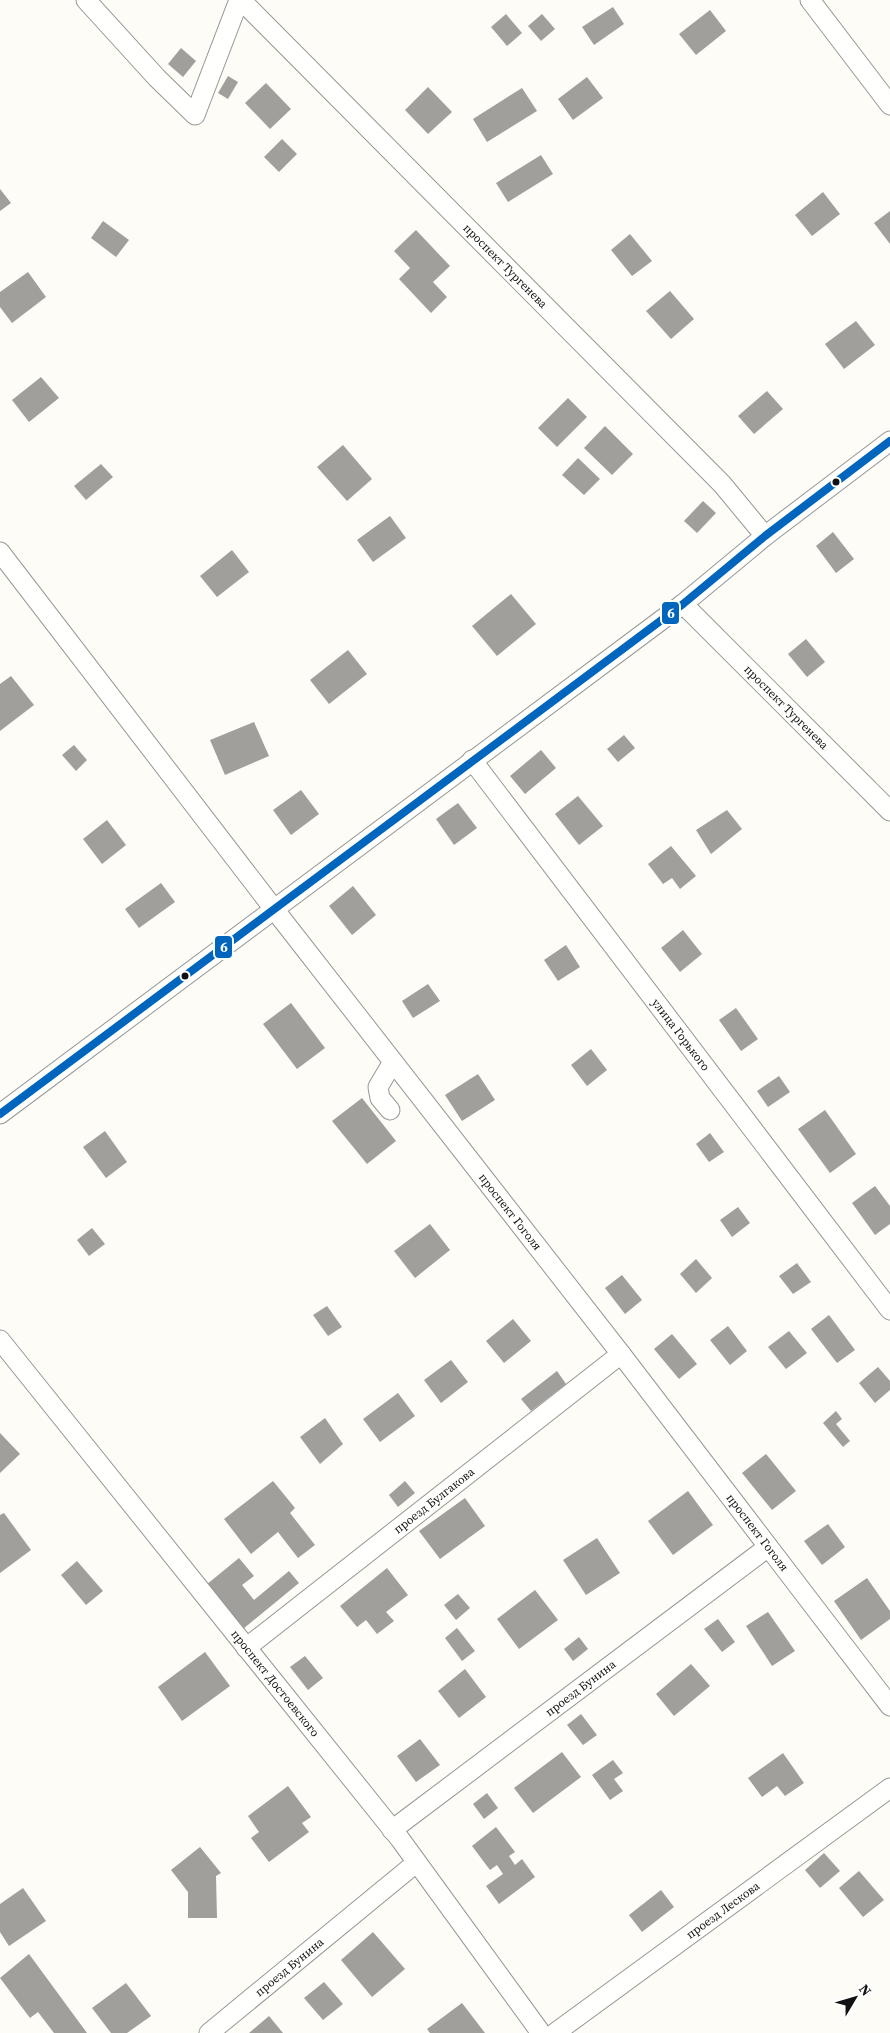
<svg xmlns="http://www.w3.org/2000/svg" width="890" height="2033" font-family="'Source Serif 4',serif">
<rect width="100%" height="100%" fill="#fdfcf7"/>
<!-- building -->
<g fill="#a19f9c">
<polygon points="613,7 624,24 594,45 582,27"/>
<polygon points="710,10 726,31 696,55 679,34"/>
<polygon points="506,14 522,33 507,46 491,27"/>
<polygon points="542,14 555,29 541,41 528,26"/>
<polygon points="181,48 196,61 183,77 168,64"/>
<polygon points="228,76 238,82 228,99 218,93"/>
<polygon points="587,77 603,98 573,120 558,99"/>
<polygon points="266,83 291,109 270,129 245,103"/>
<polygon points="428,87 452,112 428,134 405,110"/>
<polygon points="522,88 537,111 487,142 473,119"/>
<polygon points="282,139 297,154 279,172 264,157"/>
<polygon points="541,155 553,174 508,202 496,183"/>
<polygon points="0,189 11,203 0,211"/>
<polygon points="823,192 840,214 812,236 795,215"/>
<polygon points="890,211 890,244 874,223"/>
<polygon points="103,221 129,240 116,257 91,238"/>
<polygon points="416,230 450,266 433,282 447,297 431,313 399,279 410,268 394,251"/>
<polygon points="630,234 652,261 632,276 611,250"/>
<polygon points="28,272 46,297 12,323 0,307 0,292"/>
<polygon points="670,291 694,319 671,339 646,311"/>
<polygon points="856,321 875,345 844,369 825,344"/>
<polygon points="41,377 59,398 29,422 12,400"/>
<polygon points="767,391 783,409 754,434 738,416"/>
<polygon points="568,398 587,417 557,447 538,428"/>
<polygon points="605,426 633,454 612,475 584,448"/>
<polygon points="343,445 372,479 347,501 317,467"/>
<polygon points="578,458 600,479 584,495 562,475"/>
<polygon points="101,464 113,477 86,500 74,486"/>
<polygon points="703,501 716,513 697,533 684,521"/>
<polygon points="390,516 406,538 373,562 357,540"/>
<polygon points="833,532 854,559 836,573 816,546"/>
<polygon points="232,550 249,572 217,597 200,576"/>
<polygon points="511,594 536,624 497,656 472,626"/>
<polygon points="806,639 825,662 807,677 788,654"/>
<polygon points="348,650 367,674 329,704 310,680"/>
<polygon points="11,676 34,705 0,731 0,684"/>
<polygon points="254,722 269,756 225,775 210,740"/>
<polygon points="624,735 635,748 618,762 607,749"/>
<polygon points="74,745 87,760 76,771 62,755"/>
<polygon points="541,750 556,768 525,794 510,776"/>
<polygon points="301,790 319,814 291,835 273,810"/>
<polygon points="578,796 603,826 579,845 555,814"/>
<polygon points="458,803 477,828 454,845 436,819"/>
<polygon points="727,810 742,829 711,854 696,830"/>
<polygon points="107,820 126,845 102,864 83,839"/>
<polygon points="671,846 696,876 680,889 672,878 663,884 648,864"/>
<polygon points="161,883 175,902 139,928 125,909"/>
<polygon points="353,886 376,915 352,935 329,906"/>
<polygon points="683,930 702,954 680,972 661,948"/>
<polygon points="566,945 580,967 558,981 544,960"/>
<polygon points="428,984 440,1001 413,1018 402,1001"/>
<polygon points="291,1003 325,1048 297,1069 263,1024"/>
<polygon points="736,1008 758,1039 741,1051 719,1020"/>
<polygon points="591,1049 607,1070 587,1086 571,1065"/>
<polygon points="478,1074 495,1100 462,1121 445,1095"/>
<polygon points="779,1076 790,1092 768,1107 757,1091"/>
<polygon points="362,1098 396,1141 367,1164 332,1121"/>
<polygon points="825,1110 856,1154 830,1173 798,1129"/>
<polygon points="105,1131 127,1162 106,1178 83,1147"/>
<polygon points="710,1133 724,1152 709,1162 696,1144"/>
<polygon points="875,1186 890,1206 890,1224 875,1235 852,1203"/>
<polygon points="738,1207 750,1223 732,1237 720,1220"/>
<polygon points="430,1224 450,1250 415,1278 394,1251"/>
<polygon points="92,1228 105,1244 89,1256 77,1240"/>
<polygon points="696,1259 712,1278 696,1293 680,1274"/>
<polygon points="797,1263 811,1282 793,1294 779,1276"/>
<polygon points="622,1275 642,1300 625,1314 605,1288"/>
<polygon points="327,1306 342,1327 328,1336 313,1315"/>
<polygon points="829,1315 855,1350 837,1363 811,1329"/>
<polygon points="513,1319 531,1341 504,1363 486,1341"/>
<polygon points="728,1326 747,1351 730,1365 710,1340"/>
<polygon points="789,1331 807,1353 786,1369 768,1347"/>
<polygon points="672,1334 697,1364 679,1379 654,1349"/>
<polygon points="451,1360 468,1382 441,1403 424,1380"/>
<polygon points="878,1367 890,1381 890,1390 875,1403 859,1383"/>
<polygon points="557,1371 566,1384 531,1411 521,1399"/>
<polygon points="398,1393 415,1416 380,1442 363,1419"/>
<polygon points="836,1411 842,1419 836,1424 850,1441 843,1447 823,1423"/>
<polygon points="325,1418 343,1444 320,1464 300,1437"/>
<polygon points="0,1433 20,1454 0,1473"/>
<polygon points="766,1454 796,1491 772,1510 742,1473"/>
<polygon points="273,1481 295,1508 290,1513 315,1545 298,1558 278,1532 251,1554 224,1519"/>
<polygon points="405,1481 415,1493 398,1507 389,1495"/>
<polygon points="688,1491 713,1525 673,1555 648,1521"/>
<polygon points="465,1498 485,1526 440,1559 419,1531"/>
<polygon points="4,1513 31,1550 0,1573 0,1515"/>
<polygon points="828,1524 845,1547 822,1565 804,1541"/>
<polygon points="597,1538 620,1573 586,1595 563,1560"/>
<polygon points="239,1558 254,1576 242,1585 254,1600 289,1571 299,1583 243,1629 206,1585"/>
<polygon points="77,1561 103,1591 86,1605 61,1575"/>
<polygon points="387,1568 408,1595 386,1612 394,1621 377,1634 366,1620 357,1627 340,1606"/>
<polygon points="867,1578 890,1611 890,1619 861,1640 834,1601"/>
<polygon points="535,1590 558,1620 519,1649 497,1619"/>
<polygon points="458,1594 470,1608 456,1620 444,1605"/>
<polygon points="768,1612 795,1651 772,1666 746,1626"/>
<polygon points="718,1619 735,1642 722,1652 704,1629"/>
<polygon points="457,1628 475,1651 462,1661 445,1638"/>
<polygon points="579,1637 588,1649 573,1661 564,1649"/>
<polygon points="205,1652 230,1686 182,1721 158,1687"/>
<polygon points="305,1656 323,1678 308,1690 290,1667"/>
<polygon points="691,1664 710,1686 674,1716 656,1694"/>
<polygon points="465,1669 486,1697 459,1718 438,1691"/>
<polygon points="581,1714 597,1735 583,1745 567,1725"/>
<polygon points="420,1739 440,1765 416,1782 397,1756"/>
<polygon points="562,1752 581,1777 533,1813 514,1788"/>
<polygon points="783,1753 804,1783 785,1796 777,1786 762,1797 748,1778"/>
<polygon points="613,1760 623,1773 614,1779 623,1791 610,1800 592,1775"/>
<polygon points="288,1786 311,1817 302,1823 309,1832 269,1862 251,1838 259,1832 248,1816"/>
<polygon points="487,1793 498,1808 484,1819 473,1804"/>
<polygon points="496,1827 515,1852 509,1856 515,1865 522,1859 535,1877 499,1904 486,1886 503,1874 497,1865 490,1870 472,1846"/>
<polygon points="200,1847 221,1873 216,1876 217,1918 188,1918 188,1892 171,1870"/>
<polygon points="824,1853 840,1871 820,1888 805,1870"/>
<polygon points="859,1871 884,1900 863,1917 839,1888"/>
<polygon points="23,1888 46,1921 9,1946 0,1932 0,1904"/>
<polygon points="661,1890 674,1907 642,1932 629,1915"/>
<polygon points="373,1932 405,1969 372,1997 341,1960"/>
<polygon points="29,1954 87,2033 54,2033 38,2012 30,2018 0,1978"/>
<polygon points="324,1982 343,2004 323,2020 304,1998"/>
<polygon points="126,1983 151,2016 127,2033 111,2033 92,2008"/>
<polygon points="462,2003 485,2033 430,2033 427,2029"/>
<polygon points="269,2016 283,2033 249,2033"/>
</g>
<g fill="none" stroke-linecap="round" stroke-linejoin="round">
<defs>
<g id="minor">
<polyline points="86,0 157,78 195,115 239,0"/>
<path id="s1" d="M 241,0 L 722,484 L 765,536"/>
<polyline points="810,0 890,105"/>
<path id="s2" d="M 0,552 L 274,909 L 621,1354 L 890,1706"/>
<path id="s3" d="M 683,604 L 890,811"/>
<path id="s4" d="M 472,760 L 890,1310"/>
<polyline points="390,1110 380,1098 378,1087 393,1062"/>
<polyline points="0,1114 683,604 765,536 890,441"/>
<path id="s5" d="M 0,1340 L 400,1839 L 541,2033"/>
<path id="s6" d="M 246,1648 L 621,1354"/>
<path id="s7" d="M 392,1830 L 768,1547"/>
<path id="s8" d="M 209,2033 L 416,1863"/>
<path id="s9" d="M 555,2033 L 890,1788"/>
</g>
</defs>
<!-- minor casing -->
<use href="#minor" stroke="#979795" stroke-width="21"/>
<!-- minor -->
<use href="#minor" stroke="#fffffe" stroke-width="19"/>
<defs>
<polyline id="bus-1" points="0,1114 683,604 765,536 890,441"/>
</defs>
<!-- bus-1 casing -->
<use href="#bus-1" stroke="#fff" stroke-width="11"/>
<!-- bus-1 -->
<use href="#bus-1" stroke="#0065bd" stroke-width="8"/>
</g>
<!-- markers -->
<g fill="#111" stroke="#fff" stroke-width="2">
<circle cx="836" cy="482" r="4.5"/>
<circle cx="185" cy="976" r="4.5"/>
</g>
<g text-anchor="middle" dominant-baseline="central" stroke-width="5" stroke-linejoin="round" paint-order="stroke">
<!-- street labels -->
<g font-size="12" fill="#111" stroke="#fff">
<text stroke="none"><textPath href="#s1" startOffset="375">проспект Тургенева</textPath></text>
<text stroke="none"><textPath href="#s3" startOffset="146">проспект Тургенева</textPath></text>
<text stroke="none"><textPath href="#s4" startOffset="345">улица Горького</textPath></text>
<text stroke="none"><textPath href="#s2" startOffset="834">проспект Гоголя</textPath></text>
<text stroke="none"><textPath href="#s6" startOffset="239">проезд Булгакова</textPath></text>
<text stroke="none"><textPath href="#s2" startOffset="1239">проспект Гоголя</textPath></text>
<text stroke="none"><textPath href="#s5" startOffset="440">проспект Достоевского</textPath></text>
<text stroke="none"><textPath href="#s7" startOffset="236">проезд Бунина</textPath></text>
<text stroke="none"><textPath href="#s9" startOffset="208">проезд Лескова</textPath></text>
<text stroke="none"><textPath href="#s8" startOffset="104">проезд Бунина</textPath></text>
</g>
</g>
<g stroke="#fff" stroke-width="2">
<rect x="661" y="601" width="19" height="24" rx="5" fill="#0065bd"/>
<rect x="214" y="935" width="19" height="24" rx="5" fill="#0065bd"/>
</g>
<g font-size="14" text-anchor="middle" font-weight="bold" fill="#fff">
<text x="671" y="618">6</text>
<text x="224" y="952">6</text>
</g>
<!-- north arrow -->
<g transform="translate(855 1998) rotate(52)" stroke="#ffffff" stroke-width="4" paint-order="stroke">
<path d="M0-4L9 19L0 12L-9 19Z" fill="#111111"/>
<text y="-8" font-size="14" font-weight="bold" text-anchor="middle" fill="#111111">N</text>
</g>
</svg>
